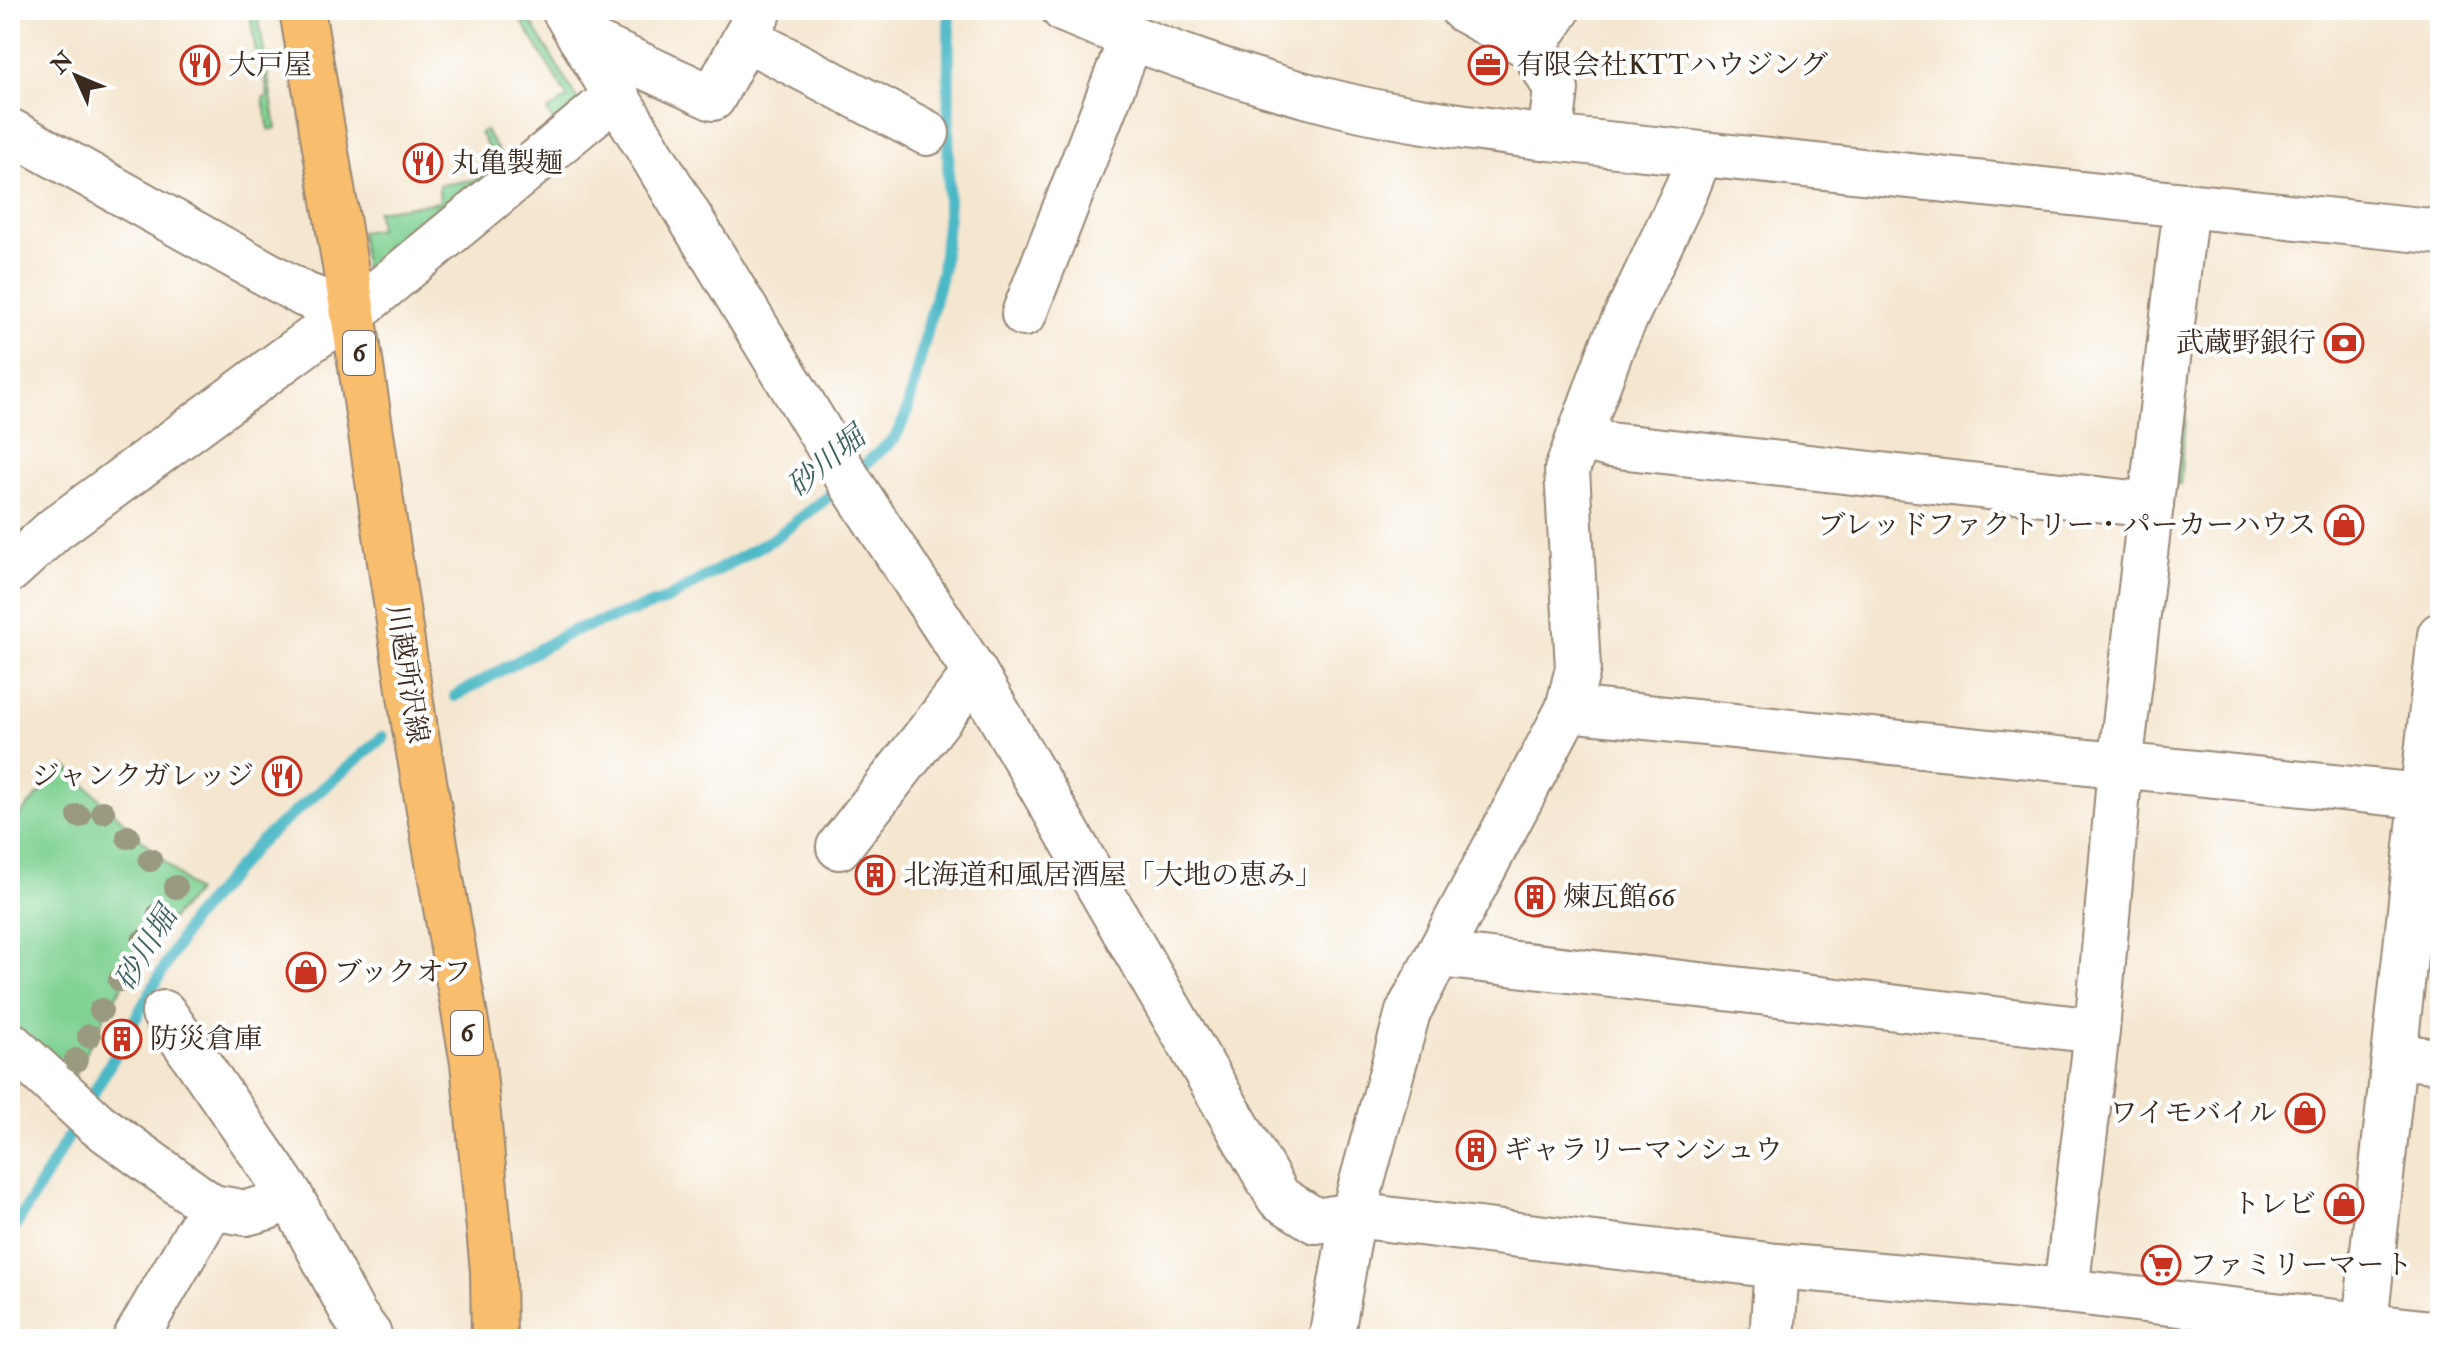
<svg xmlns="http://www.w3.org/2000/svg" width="2450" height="1349" font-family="'IM FELL Double Pica','Noto Serif JP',serif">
<rect width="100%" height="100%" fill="#fff"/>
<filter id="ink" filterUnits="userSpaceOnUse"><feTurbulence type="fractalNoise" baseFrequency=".0125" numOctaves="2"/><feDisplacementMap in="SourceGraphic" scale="16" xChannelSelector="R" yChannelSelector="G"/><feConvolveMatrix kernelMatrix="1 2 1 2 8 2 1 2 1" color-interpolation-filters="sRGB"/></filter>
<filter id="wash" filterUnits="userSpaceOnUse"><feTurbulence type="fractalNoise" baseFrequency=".006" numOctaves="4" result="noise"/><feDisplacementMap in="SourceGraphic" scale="32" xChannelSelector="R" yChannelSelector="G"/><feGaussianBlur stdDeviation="1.8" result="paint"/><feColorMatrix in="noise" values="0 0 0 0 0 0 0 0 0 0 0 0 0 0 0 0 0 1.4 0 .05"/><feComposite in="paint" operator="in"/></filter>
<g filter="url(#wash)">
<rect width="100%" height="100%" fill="#f4e6cf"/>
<!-- green -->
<g fill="#80d293" stroke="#5e7e58" stroke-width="2">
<polygon points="515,10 524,10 579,102 554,123 547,111 568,98"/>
<polygon points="258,13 276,128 269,130 263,98 268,97 265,77 260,77 250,14"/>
<polygon points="485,130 502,157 507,155 510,160 367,286 360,232 379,229 377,211 440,202 439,185 479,179 479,174 494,173 491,152 480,133"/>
<polygon points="2181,402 2186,403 2180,484 2174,484"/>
<path d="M 66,766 L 196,892 C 141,948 105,1010 72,1081 L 10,1021 L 10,825 Z"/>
</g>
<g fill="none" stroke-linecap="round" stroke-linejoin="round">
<!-- stream -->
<g stroke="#4bb8c6" stroke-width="12">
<polyline points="455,696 572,631 663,601 775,538 828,497 895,438 906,415 942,271 948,215 949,19"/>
<polyline points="10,1235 75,1126 190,922 260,842 383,737"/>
</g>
</g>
</g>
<g filter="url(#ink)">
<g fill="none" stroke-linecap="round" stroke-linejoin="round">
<defs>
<g id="minor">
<polyline points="564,10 852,485 975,673 1279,1198 1316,1221 1353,1215 1777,1266 2066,1291 2440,1334"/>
<path d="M 1064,10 C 1154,48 1245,81 1340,104 C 1409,121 1480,129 1550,138 L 2440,232"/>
<polyline points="1463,10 1532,48 1556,89 1550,138"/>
<polyline points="580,37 713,98 760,10"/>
<polyline points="745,38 927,133"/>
<polyline points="1532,48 1558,10"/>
<polyline points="10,131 305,295 353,313"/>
<polyline points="1024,314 1131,39"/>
<polyline points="1579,437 1609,445 2151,505"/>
<polyline points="10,570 55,529 314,338 353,313 617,95"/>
<polyline points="1568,709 2440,798"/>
<polyline points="839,847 975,673"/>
<polyline points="1439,955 2097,1031"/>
<polyline points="164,1013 290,1195 354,1315 369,1335 367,1339"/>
<polyline points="10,1044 97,1124 212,1207 246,1213 268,1207 290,1195"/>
<polyline points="2395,1056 2440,1061"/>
<polyline points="2066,1291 2097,1031 2120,767 2186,205"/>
<polyline points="135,1339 212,1207"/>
<polyline points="1331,1339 1353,1215 1408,1012 1568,709 1578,668 1567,470 1613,344 1687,188 1700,155"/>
<polyline points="1772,1339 1777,1266"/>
<polyline points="2372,1339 2365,1324 2440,635"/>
</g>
<polyline id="major" points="302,10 353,313 415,729 473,1063 493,1271 494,1339"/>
</defs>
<!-- minor casing -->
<use href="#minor" stroke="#988876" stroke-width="48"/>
<!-- major casing -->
<use href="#major" stroke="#988876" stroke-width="48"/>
<!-- minor -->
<use href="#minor" stroke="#fff" stroke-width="44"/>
<!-- major -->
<use href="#major" stroke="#f9be6d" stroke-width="44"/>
</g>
<!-- trees -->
<g fill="#9a9a81">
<circle cx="103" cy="812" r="12"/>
<circle cx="79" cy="816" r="12"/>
<circle cx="128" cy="837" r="12"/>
<circle cx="150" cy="860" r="12"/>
<circle cx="176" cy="887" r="12"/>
<circle cx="159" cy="914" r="12"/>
<circle cx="143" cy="941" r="12"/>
<circle cx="120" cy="980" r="12"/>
<circle cx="101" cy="1010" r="12"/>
<circle cx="89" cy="1036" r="12"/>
<circle cx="76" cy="1060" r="12"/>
</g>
</g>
<!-- icons -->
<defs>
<symbol id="restaurant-ring" viewBox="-11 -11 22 22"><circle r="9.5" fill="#fff" stroke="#c8321e" stroke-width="1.5"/><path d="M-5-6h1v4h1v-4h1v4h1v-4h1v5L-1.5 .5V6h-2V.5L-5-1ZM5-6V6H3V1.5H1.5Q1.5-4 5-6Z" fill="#c8321e"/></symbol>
<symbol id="office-ring" viewBox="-11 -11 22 22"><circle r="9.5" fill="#fff" stroke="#c8321e" stroke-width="1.5"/><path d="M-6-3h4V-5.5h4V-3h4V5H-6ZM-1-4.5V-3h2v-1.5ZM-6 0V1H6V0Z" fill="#c8321e"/></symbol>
<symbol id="bank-ring" viewBox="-11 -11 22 22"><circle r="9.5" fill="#fff" stroke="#c8321e" stroke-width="1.5"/><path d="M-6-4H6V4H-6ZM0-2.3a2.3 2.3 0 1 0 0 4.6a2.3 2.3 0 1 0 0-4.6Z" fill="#c8321e"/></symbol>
<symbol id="shop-ring" viewBox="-11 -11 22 22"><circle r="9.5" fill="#fff" stroke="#c8321e" stroke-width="1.5"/><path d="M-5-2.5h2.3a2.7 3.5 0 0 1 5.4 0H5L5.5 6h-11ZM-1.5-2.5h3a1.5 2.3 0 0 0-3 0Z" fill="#c8321e"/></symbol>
<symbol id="building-ring" viewBox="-11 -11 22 22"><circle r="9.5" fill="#fff" stroke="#c8321e" stroke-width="1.5"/><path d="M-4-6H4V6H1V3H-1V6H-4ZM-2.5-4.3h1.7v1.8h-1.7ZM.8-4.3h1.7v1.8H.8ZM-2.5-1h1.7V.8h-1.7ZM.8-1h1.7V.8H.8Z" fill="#c8321e"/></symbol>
<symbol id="supermarket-ring" viewBox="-11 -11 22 22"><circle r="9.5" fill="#fff" stroke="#c8321e" stroke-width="1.5"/><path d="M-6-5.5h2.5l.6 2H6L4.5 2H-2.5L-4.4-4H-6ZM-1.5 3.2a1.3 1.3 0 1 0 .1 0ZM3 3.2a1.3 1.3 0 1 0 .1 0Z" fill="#c8321e"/></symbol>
</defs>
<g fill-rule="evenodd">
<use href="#restaurant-ring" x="178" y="43" width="44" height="44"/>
<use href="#office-ring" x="1466" y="43" width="44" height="44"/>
<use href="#restaurant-ring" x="401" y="141" width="44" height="44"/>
<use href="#bank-ring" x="2322" y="321" width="44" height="44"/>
<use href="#shop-ring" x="2322" y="503" width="44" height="44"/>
<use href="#restaurant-ring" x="260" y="754" width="44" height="44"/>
<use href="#building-ring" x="853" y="853" width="44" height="44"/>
<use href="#building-ring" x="1513" y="875" width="44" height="44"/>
<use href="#shop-ring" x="284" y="950" width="44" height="44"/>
<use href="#building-ring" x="100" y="1017" width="44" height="44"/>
<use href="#shop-ring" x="2283" y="1091" width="44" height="44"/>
<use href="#building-ring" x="1454" y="1128" width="44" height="44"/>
<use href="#shop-ring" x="2322" y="1182" width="44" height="44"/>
<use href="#supermarket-ring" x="2139" y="1243" width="44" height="44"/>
</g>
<g text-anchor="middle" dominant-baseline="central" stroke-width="8" stroke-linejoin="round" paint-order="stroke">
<!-- shield labels -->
<g fill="#fff" stroke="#766a62" stroke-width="2">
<rect x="343" y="331" width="32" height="44" rx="6"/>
<rect x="451" y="1011" width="32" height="44" rx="6"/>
</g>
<g font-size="26" font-weight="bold" fill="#3b2a1e">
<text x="359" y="353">6</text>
<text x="467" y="1033">6</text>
</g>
<!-- poi labels -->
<g font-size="28" fill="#3b2a1e" stroke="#fff" text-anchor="start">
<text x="228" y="65">大戸屋</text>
<text x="1516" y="65">有限会社KTTハウジング</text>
<text x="451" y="163">丸亀製麺</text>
<text x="2316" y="343" text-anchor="end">武蔵野銀行</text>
<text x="2316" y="525" text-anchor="end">ブレッドファクトリー・パーカーハウス</text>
<text x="254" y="776" text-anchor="end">ジャンクガレッジ</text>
<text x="903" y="875">北海道和風居酒屋「大地の恵み」</text>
<text x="1563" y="897">煉瓦館66</text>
<text x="334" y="972">ブックオフ</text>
<text x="150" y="1039">防災倉庫</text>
<text x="2277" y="1113" text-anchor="end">ワイモバイル</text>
<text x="1504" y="1150">ギャラリーマンシュウ</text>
<text x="2316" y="1204" text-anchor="end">トレビ</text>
<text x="2189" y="1265">ファミリーマート</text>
</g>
<!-- street labels -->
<g font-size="28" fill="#3b2a1e" stroke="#fff">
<text transform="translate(407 674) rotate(81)">川越所沢線</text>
</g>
<!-- water labels -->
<g font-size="30" font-style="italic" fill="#416361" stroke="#fff">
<text transform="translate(826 462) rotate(-40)">砂川堀</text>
<text transform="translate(146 949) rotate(-59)">砂川堀</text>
</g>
</g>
<!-- margin -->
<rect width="2450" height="1349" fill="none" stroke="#fff" stroke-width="40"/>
<!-- north arrow -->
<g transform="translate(76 76) rotate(314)" stroke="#ffffff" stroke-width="6" paint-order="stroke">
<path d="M0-6L14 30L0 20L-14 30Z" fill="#3b2a1e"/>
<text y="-12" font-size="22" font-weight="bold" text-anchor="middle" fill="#3b2a1e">N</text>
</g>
</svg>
